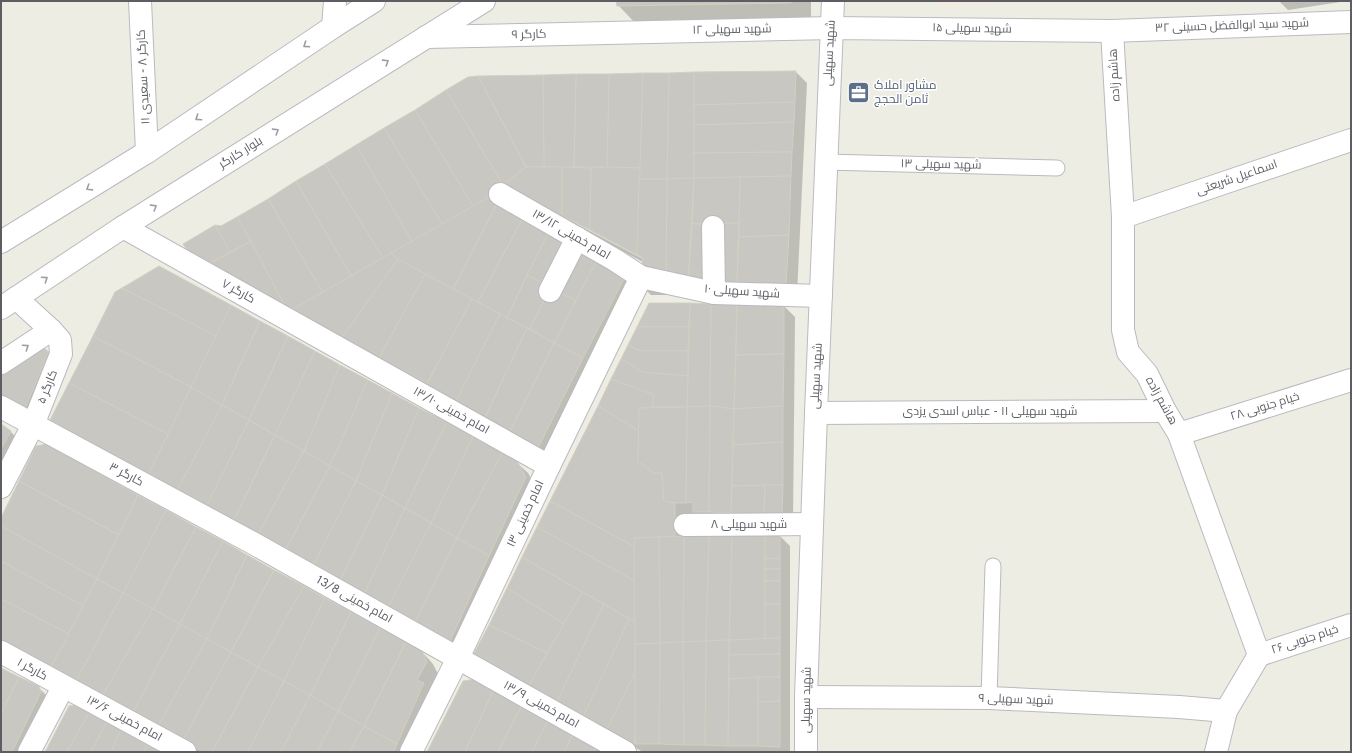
<svg xmlns="http://www.w3.org/2000/svg" width="1352" height="753" font-family="Overpass,Cairo,sans-serif">
<rect width="100%" height="100%" fill="#eeede4"/>
<!-- medical -->
<polygon fill="#fae7e0" points="935,1 1055,1 942,5"/>
<!-- shadow -->
<g fill="#0003" fill-rule="evenodd">
<polygon points="617,1 811,1 811,23 638,26 618,5"/>
<polygon points="1279,1 1347,1 1288,10"/>
<path d="M 796,72 L 807,83 L 797,295 L 651,295 L 640,284 L 643,262 L 515,195 L 579,247 L 636,287 L 549,458 L 204,269 L 222,227 ZM 512,188 L 648,259 L 647,261 L 512,190 Z"/>
<polygon points="650,304 784,306 795,317 793,525 706,522 696,513 686,514 686,537 779,535 790,546 790,752 643,752 486,666 475,655"/>
<polygon points="230,306 516,462 528,473 537,488 461,651 62,432"/>
<polygon points="48,353 59,364 35,421 1,375"/>
<polygon points="1,425 10,431 21,442 1,479"/>
<polygon points="1,520 422,652 433,664 438,674 429,690 434,695 409,752 197,752 1,644"/>
<polygon points="1,669 38,687 49,698 27,752 1,752"/>
</g>
<!-- building -->
<g fill="#c9c7c1" stroke="#d2d0c2">
<polygon points="616,1 791,1 791,3 617,6"/>
<polygon points="796,71 795,102 694,105 694,72"/>
<polygon points="694,72 694,178 667,179 669,73"/>
<polygon points="643,73 669,73 667,179 639,179"/>
<polygon points="643,73 640,168 607,167 609,74"/>
<polygon points="576,74 609,74 607,167 574,167"/>
<polygon points="576,74 574,167 544,167 543,75"/>
<polygon points="543,75 544,167 526,167 478,76"/>
<polygon points="478,76 526,167 503,185 446,90 468,77"/>
<polygon points="446,90 503,185 489,197 473,206 415,110"/>
<polygon points="795,102 794,122 694,125 694,105"/>
<polygon points="415,110 473,206 442,224 384,128"/>
<polygon points="794,122 792,152 694,153 694,125"/>
<polygon points="384,128 442,224 412,241 356,145"/>
<polygon points="356,145 412,241 383,258 325,164"/>
<polygon points="792,152 791,176 694,178 694,153"/>
<polygon points="325,164 383,258 351,276 296,181"/>
<polygon points="526,167 562,167 562,216 503,185"/>
<polygon points="562,167 591,168 590,230 562,216"/>
<polygon points="607,167 640,168 637,255 590,230 591,168"/>
<polygon points="791,176 789,235 739,237 740,177"/>
<polygon points="740,177 739,223 692,224 694,178"/>
<polygon points="694,178 688,285 666,285 667,179"/>
<polygon points="639,179 667,179 666,285 639,285 643,258 637,255"/>
<polygon points="296,181 351,276 323,293 268,199"/>
<polygon points="489,197 498,202 453,289 398,259 391,253"/>
<polygon points="268,199 323,293 288,312 237,217"/>
<polygon points="498,202 524,216 478,302 453,289"/>
<polygon points="524,216 550,230 527,275 507,318 478,302"/>
<polygon points="237,217 251,241 230,252 215,225 221,226"/>
<polygon points="739,223 737,284 719,284 718,224"/>
<polygon points="692,224 709,224 708,285 688,285"/>
<polygon points="215,225 230,252 207,265 192,258 183,244"/>
<polygon points="550,230 570,241 548,286 527,275"/>
<polygon points="789,235 786,285 737,284 739,237"/>
<polygon points="251,241 288,312 207,265"/>
<polygon points="578,245 598,258 576,301 555,290"/>
<polygon points="391,253 398,259 341,339 288,312"/>
<polygon points="598,258 626,275 583,358 554,343"/>
<polygon points="398,259 425,274 379,358 341,339"/>
<polygon points="159,266 231,305 216,336 122,288"/>
<polygon points="425,274 472,299 427,383 379,358"/>
<polygon points="527,275 548,286 548,293 530,329 507,318"/>
<polygon points="122,288 216,336 191,387 93,336 115,292"/>
<polygon points="555,290 576,301 554,343 530,329 548,293"/>
<polygon points="472,299 500,314 454,405 424,390"/>
<polygon points="649,303 690,303 689,327 637,327"/>
<polygon points="690,303 711,304 710,406 687,407"/>
<polygon points="711,304 737,304 734,409 710,406"/>
<polygon points="737,304 784,305 784,354 736,355"/>
<polygon points="231,305 260,321 222,405 191,387"/>
<polygon points="500,314 527,328 484,420 454,405"/>
<polygon points="260,321 288,336 249,420 222,405"/>
<polygon points="637,327 689,327 688,351 640,351 628,345"/>
<polygon points="527,328 554,343 509,433 484,420"/>
<polygon points="93,336 191,387 168,434 69,383"/>
<polygon points="288,336 315,351 275,435 249,420"/>
<polygon points="554,343 583,358 538,448 509,433"/>
<polygon points="628,345 640,351 688,351 688,376 643,372 621,359"/>
<polygon points="41,346 49,352 24,411 1,399 1,374"/>
<polygon points="315,351 340,365 304,451 275,435"/>
<polygon points="784,354 783,406 734,409 736,355"/>
<polygon points="621,359 643,372 688,376 687,407 652,407 654,395 611,379"/>
<polygon points="340,365 368,380 330,466 304,451"/>
<polygon points="611,379 654,395 652,407 639,408 639,431 598,406"/>
<polygon points="368,380 392,393 356,481 330,466"/>
<polygon points="69,383 168,434 148,475 49,422"/>
<polygon points="191,387 222,405 177,491 148,475"/>
<polygon points="392,393 419,408 382,495 356,481"/>
<polygon points="222,405 249,420 206,507 177,491"/>
<polygon points="598,406 639,431 638,461 654,473 662,473 664,501 675,503 675,536 634,538 635,547 550,501"/>
<polygon points="710,406 709,512 693,512 693,502 686,503 687,407"/>
<polygon points="710,406 734,409 731,513 709,512"/>
<polygon points="783,406 783,442 733,445 734,409"/>
<polygon points="687,407 686,503 675,503 664,501 662,473 654,473 638,461 639,408"/>
<polygon points="419,408 447,422 405,508 382,495"/>
<polygon points="249,420 275,435 233,522 206,507"/>
<polygon points="447,422 473,437 431,523 405,508"/>
<polygon points="1,424 11,431 1,449"/>
<polygon points="275,435 304,451 257,536 233,522"/>
<polygon points="473,437 502,453 457,538 431,523"/>
<polygon points="783,442 783,485 732,486 733,445"/>
<polygon points="47,444 138,495 119,535 19,481 36,446"/>
<polygon points="304,451 330,466 285,551 257,536"/>
<polygon points="502,453 517,461 526,477 489,556 457,538"/>
<polygon points="330,466 356,481 313,566 285,551"/>
<polygon points="19,481 119,535 97,579 1,526 1,518"/>
<polygon points="356,481 382,495 340,581 313,566"/>
<polygon points="765,485 764,514 731,513 732,486"/>
<polygon points="765,485 783,485 782,515 764,514"/>
<polygon points="138,495 166,510 123,593 97,579"/>
<polygon points="382,495 405,508 364,594 340,581"/>
<polygon points="550,501 635,547 635,581 537,527"/>
<polygon points="405,508 431,523 388,607 364,594"/>
<polygon points="166,510 196,527 153,609 123,593"/>
<polygon points="431,523 457,538 415,622 388,607"/>
<polygon points="1,526 97,579 83,606 1,561"/>
<polygon points="196,527 223,541 180,624 153,609"/>
<polygon points="537,527 635,581 635,622 522,557"/>
<polygon points="765,534 780,534 780,558 765,559"/>
<polygon points="765,534 765,639 729,640 732,535"/>
<polygon points="709,535 732,535 729,640 706,641"/>
<polygon points="709,535 706,641 683,642 684,536"/>
<polygon points="684,536 683,642 660,643 659,537"/>
<polygon points="659,537 660,643 635,644 634,538"/>
<polygon points="457,538 489,556 450,641 415,622"/>
<polygon points="223,541 247,555 207,639 180,624"/>
<polygon points="247,555 274,570 231,652 207,639"/>
<polygon points="522,557 582,592 564,624 507,588"/>
<polygon points="780,558 780,569 765,569 765,559"/>
<polygon points="1,561 83,606 69,634 1,599"/>
<rect x="765" y="569" width="15" height="12"/>
<polygon points="274,570 304,586 258,667 231,652"/>
<polygon points="97,579 123,593 76,681 51,667"/>
<rect x="765" y="581" width="15" height="23"/>
<polygon points="304,586 325,598 284,681 258,667"/>
<polygon points="507,588 564,624 547,653 489,625"/>
<polygon points="582,592 604,604 557,701 529,685"/>
<polygon points="123,593 153,609 102,696 76,681"/>
<polygon points="325,598 351,612 310,695 284,681"/>
<polygon points="1,599 69,634 51,667 1,640"/>
<polygon points="604,604 629,619 584,715 557,701"/>
<polygon points="765,604 780,604 780,638 765,639"/>
<polygon points="153,609 180,624 133,712 102,696"/>
<polygon points="351,612 380,628 338,711 310,695"/>
<polygon points="629,619 635,622 635,673 607,729 584,715"/>
<polygon points="180,624 207,639 158,726 133,712"/>
<polygon points="489,625 547,653 529,685 473,655"/>
<polygon points="380,628 406,642 364,726 338,711"/>
<polygon points="780,638 780,654 729,655 729,640"/>
<polygon points="207,639 231,652 183,740 158,726"/>
<polygon points="729,640 728,746 705,745 706,641"/>
<polygon points="706,641 705,745 684,745 683,642"/>
<polygon points="406,642 422,651 427,662 417,680 424,683 397,744 364,726"/>
<polygon points="683,642 684,745 659,744 660,643"/>
<polygon points="660,643 659,744 635,744 635,644"/>
<polygon points="231,652 258,667 212,752 204,752 183,740"/>
<polygon points="780,654 780,677 729,679 729,655"/>
<polygon points="258,667 284,681 248,752 212,752"/>
<polygon points="1,668 19,677 1,713"/>
<polygon points="635,673 635,744 607,729"/>
<polygon points="19,677 39,686 41,692 12,752 1,752 1,713"/>
<polygon points="758,677 780,677 780,701 758,702"/>
<polygon points="758,677 758,746 728,746 729,679"/>
<polygon points="477,679 494,689 465,752 427,752 463,681"/>
<polygon points="284,681 310,695 281,752 248,752"/>
<polygon points="494,689 522,705 498,752 465,752"/>
<polygon points="310,695 338,711 317,752 281,752"/>
<polygon points="780,701 780,747 758,746 758,702"/>
<polygon points="78,705 89,712 67,752 45,752 69,706"/>
<polygon points="522,705 548,720 532,752 498,752"/>
<polygon points="338,711 364,726 350,752 317,752"/>
<polygon points="89,712 107,722 91,752 67,752"/>
<polygon points="548,720 573,734 564,752 532,752"/>
<polygon points="107,722 121,730 111,752 91,752"/>
<polygon points="364,726 397,744 394,752 350,752"/>
<polygon points="121,730 147,745 144,752 111,752"/>
<polygon points="573,734 596,748 594,752 564,752"/>
<polygon points="147,745 160,752 144,752"/>
<polygon points="596,748 603,752 594,752"/>
</g>
<g fill="none" stroke-linecap="round" stroke-linejoin="round">
<defs>
<g id="lane">
<polyline points="825,162 1057,168"/>
<polyline points="989,698 993,566"/>
</g>
<g id="street">
<polyline points="140,1 147,152"/>
<polyline points="1112,31 1123,217 1123,330 1128,352 1147,374 1165,411 1179,434 1259,655 1226,711 1216,752"/>
<polyline points="500,194 615,260 641,277 714,293 821,296"/>
<polyline points="1123,217 1351,140"/>
<polyline points="123,227 549,466"/>
<polyline points="713,227 714,293"/>
<polyline points="550,291 577,238"/>
<polyline points="1,363 51,330"/>
<polyline points="1,407 251,542 625,752"/>
<polyline points="816,413 1165,411"/>
<polyline points="1179,434 1351,380"/>
<polyline points="1,487 33,425 61,354 60,340 51,330 16,298"/>
<polyline points="685,525 812,524"/>
<polyline points="1,652 185,752"/>
<polyline points="1259,655 1351,625"/>
<polyline points="806,697 989,698 1179,707 1226,711"/>
<polyline points="29,752 63,687"/>
<polyline points="411,752 458,658 549,466 641,277"/>
</g>
<g id="secondary">
<polyline points="333,27 335,1"/>
<polyline points="426,37 832,28 1112,31 1351,22"/>
<polyline points="1,242 147,152 333,27 374,1"/>
<polyline points="1,308 123,227 484,1"/>
<polyline points="806,752 806,697 816,413 833,1"/>
</g>
</defs>
<!-- lane casing -->
<use href="#lane" stroke="#b9babf" stroke-width="17"/>
<!-- street casing -->
<use href="#street" stroke="#b9babf" stroke-width="24"/>
<!-- secondary casing -->
<use href="#secondary" stroke="#b9bbc1" stroke-width="24"/>
<!-- lane -->
<use href="#lane" stroke="#fff" stroke-width="15"/>
<!-- street -->
<use href="#street" stroke="#fff" stroke-width="22"/>
<!-- secondary -->
<use href="#secondary" stroke="#fff" stroke-width="22"/>
</g>
<!-- one-way arrows -->
<defs><path id="oneway-chevron" d="M-2-3.5L2.5 0L-2 3.5" fill="none" stroke-width="1.6" stroke-linecap="round" stroke-linejoin="round"/></defs>
<g stroke="#9d9ea2">
<use href="#oneway-chevron" transform="translate(306 45) rotate(146)"/>
<use href="#oneway-chevron" transform="translate(386 62) rotate(-32)"/>
<use href="#oneway-chevron" transform="translate(198 118) rotate(146)"/>
<use href="#oneway-chevron" transform="translate(276 131) rotate(-32)"/>
<use href="#oneway-chevron" transform="translate(89 188) rotate(148)"/>
<use href="#oneway-chevron" transform="translate(154 207) rotate(-32)"/>
<use href="#oneway-chevron" transform="translate(45 279) rotate(-34)"/>
<use href="#oneway-chevron" transform="translate(26 347) rotate(-34)"/>
</g>
<!-- icons -->
<defs>
<symbol id="office-square" viewBox="-11 -11 22 22"><rect x="-9" y="-9" width="18" height="18" rx="4" fill="#5c6f8a" stroke="#fff"/><path d="M-6-3h4V-5.5h4V-3h4V5H-6ZM-1-4.5V-3h2v-1.5ZM-6 0V1H6V0Z" fill="#fff"/></symbol>
</defs>
<g fill-rule="evenodd">
<use href="#office-square" x="846" y="80" width="25" height="25"/>
</g>
<g text-anchor="middle" dominant-baseline="central" stroke-width="3" stroke-linejoin="round" paint-order="stroke">
<!-- street labels -->
<g font-size="12" fill="#5c5e64" stroke="#fff">
<text transform="translate(1232 26) rotate(-2)">۳۲ شهید سید ابوالفضل حسینی</text>
<text transform="translate(972 29) rotate(1)">شهید سهیلی ۱۵</text>
<text transform="translate(732 30) rotate(-1)">شهید سهیلی ۱۲</text>
<text transform="translate(529 35) rotate(-2)">کارگر ۹</text>
<text transform="translate(830 53) rotate(-87)">شهید سهیلی</text>
<text transform="translate(1115 75) rotate(-93)">هاشم زاده</text>
<text transform="translate(144 77) rotate(-93)">کارگر ۸ - سعیدی ۱۱</text>
<text transform="translate(241 153) rotate(-32)">بلوار کارگر</text>
<text transform="translate(941 165) rotate(1)">شهید سهیلی ۱۳</text>
<text transform="translate(1237 178) rotate(-19)">اسماعیل شریعتی</text>
<text transform="translate(571 235) rotate(30)">امام خمینی ۱۳/۱۲</text>
<text transform="translate(238 292) rotate(29)">کارگر ۷</text>
<text transform="translate(742 292) rotate(4)">شهید سهیلی ۱۰</text>
<text transform="translate(817 376) rotate(-87)">شهید سهیلی</text>
<text transform="translate(48 387) rotate(-68)">کارگر ۵</text>
<text transform="translate(1161 401) rotate(61)">هاشم زاده</text>
<text transform="translate(1265 407) rotate(-17)">خیام جنوبی ۲۸</text>
<text transform="translate(451 411) rotate(29)">امام خمینی ۱۳/۱۰</text>
<text x="990" y="412">شهید سهیلی ۱۱ - عباس اسدی یزدی</text>
<text transform="translate(126 475) rotate(28)">کارگر ۳</text>
<text transform="translate(526 514) rotate(-65)">امام خمینی ۱۳</text>
<text x="749" y="525">شهید سهیلی ۸</text>
<text transform="translate(354 600) rotate(29)">امام خمینی 13/8</text>
<text transform="translate(1305 640) rotate(-18)">خیام جنوبی ۲۶</text>
<text transform="translate(32 670) rotate(29)">کارگر ۱</text>
<text transform="translate(807 700) rotate(-89)">شهید سهیلی</text>
<text transform="translate(1016 700) rotate(2)">شهید سهیلی ۹</text>
<text transform="translate(541 705) rotate(29)">امام خمینی ۱۳/۹</text>
<text transform="translate(124 719) rotate(28)">امام خمینی ۱۳/۶</text>
</g>
<!-- service labels -->
<g font-size="12" fill="#4e5e75" stroke="#fff" text-anchor="start">
<text x="874" y="86">مشاور املاک<tspan x="874" dy="14">ثامن الحجج</tspan></text>
</g>
</g>
<!-- border -->
<rect width="1352" height="753" fill="none" stroke="#5c5e64" stroke-width="4"/>
</svg>
